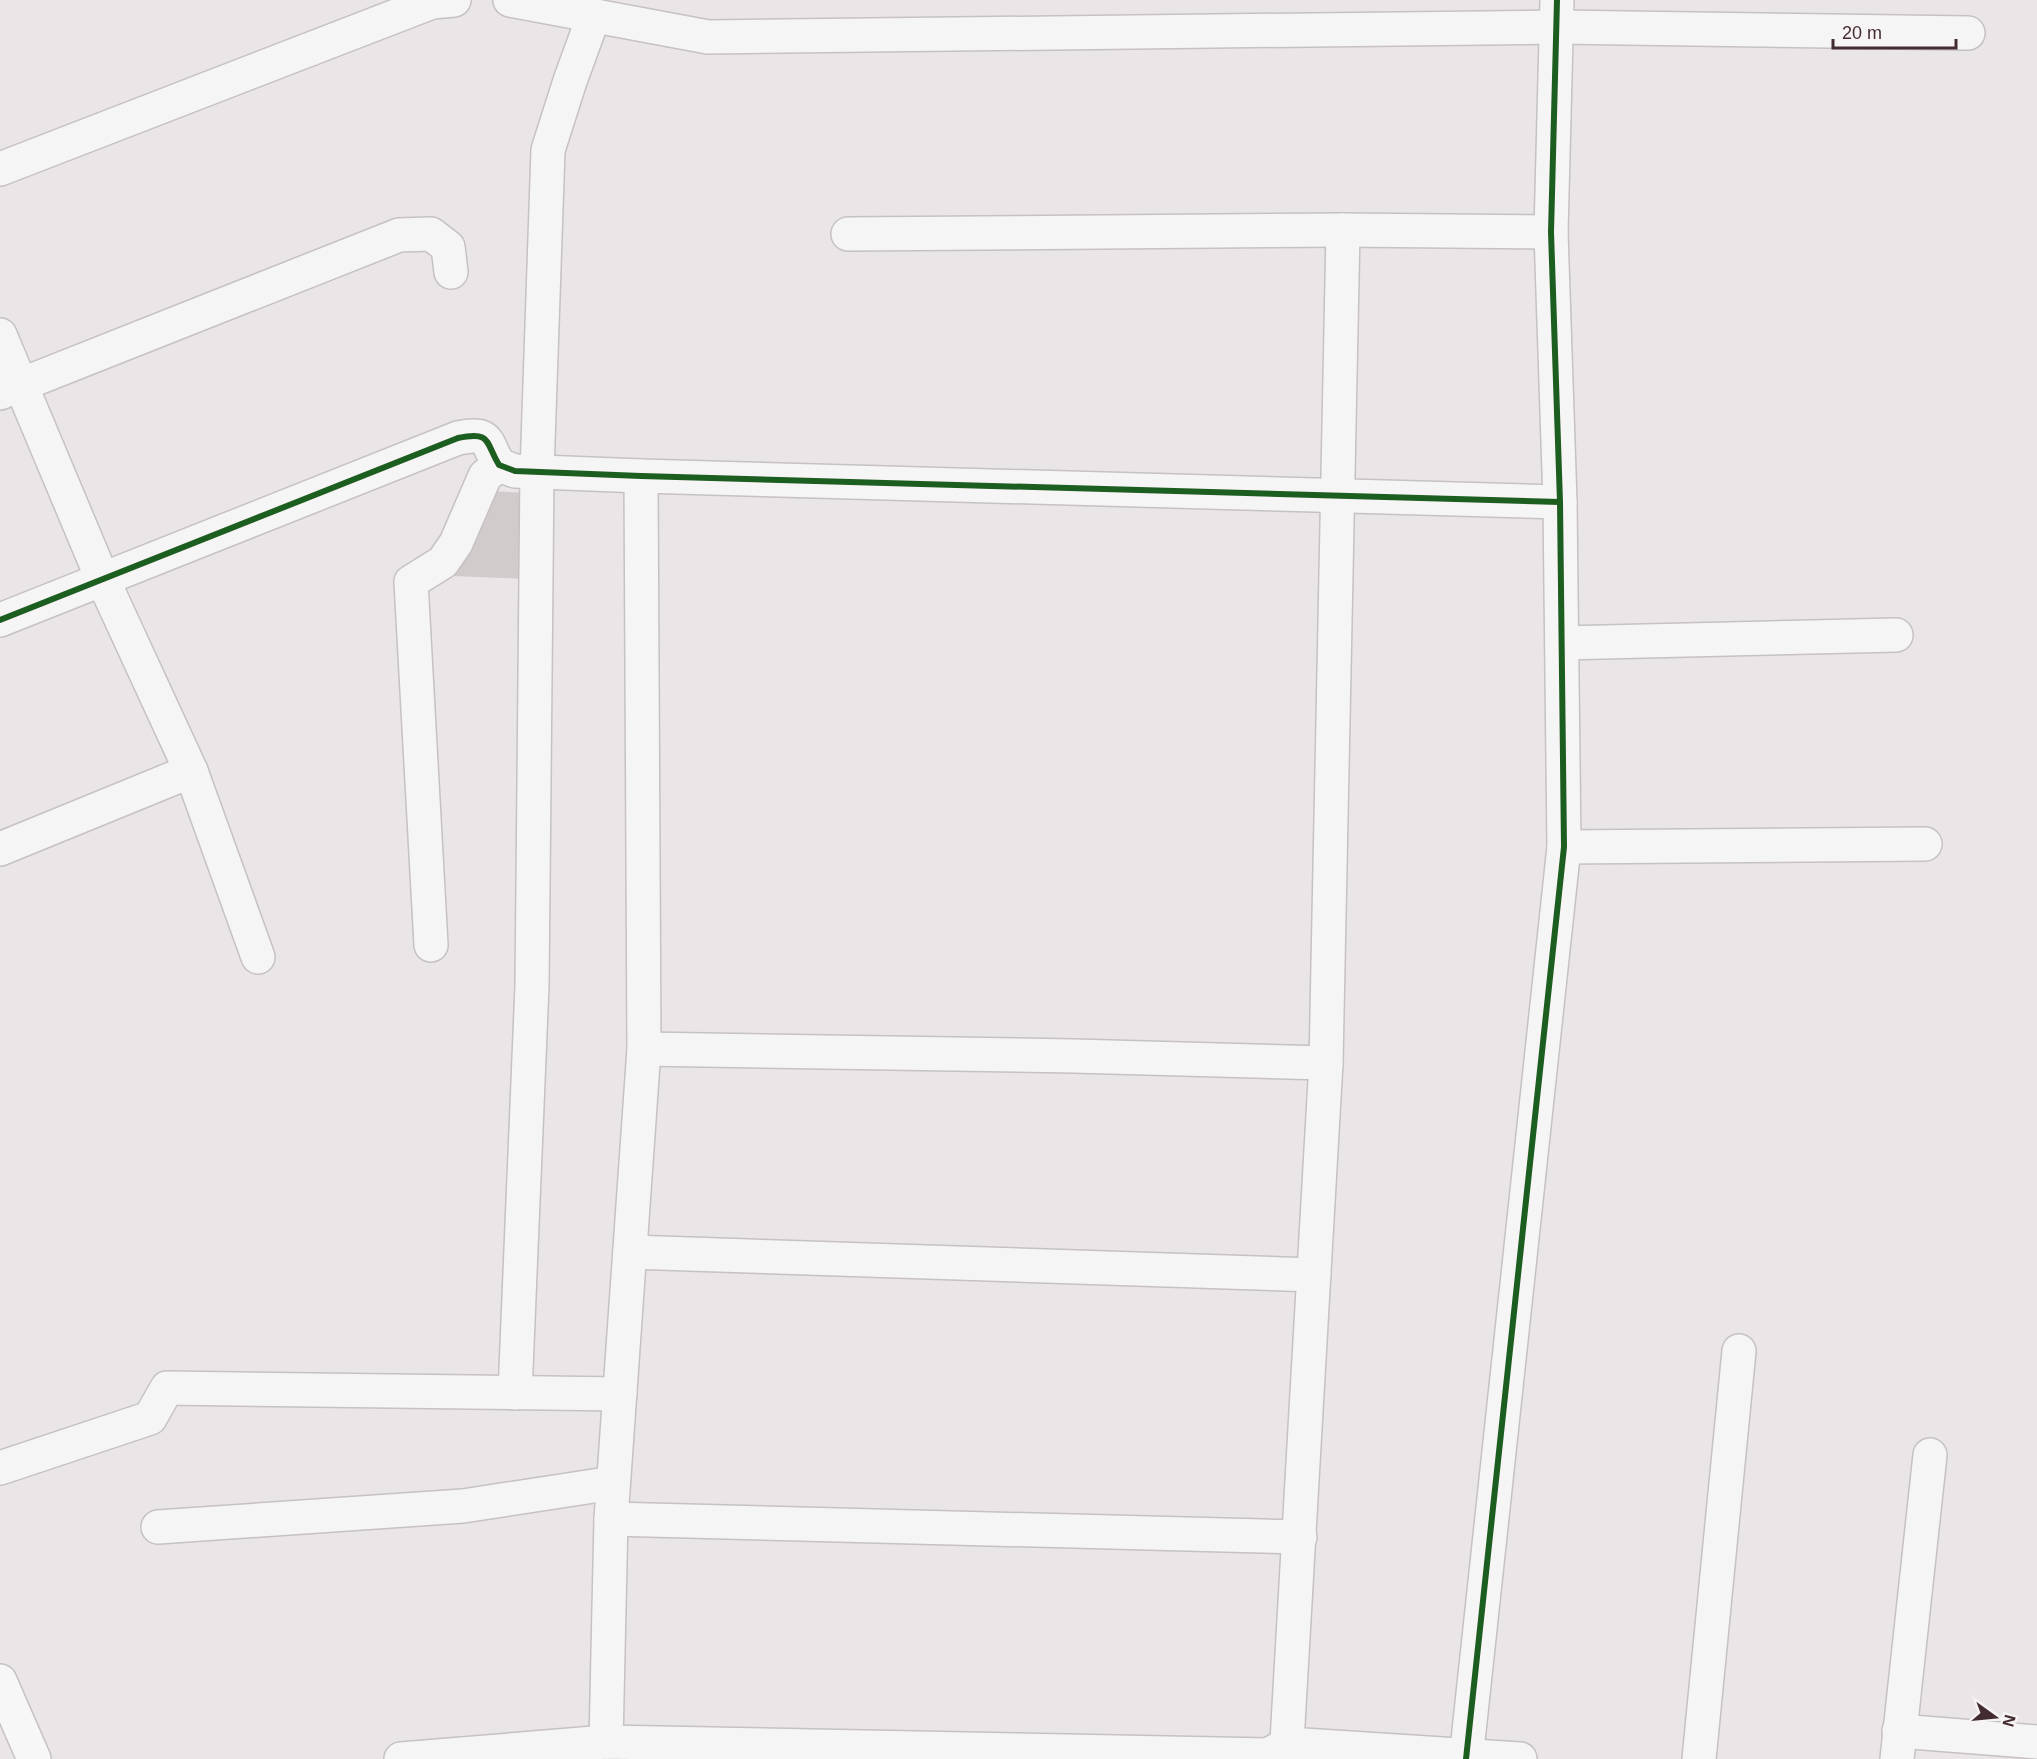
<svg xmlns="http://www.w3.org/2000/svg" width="2037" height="1759" font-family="Helvetica,sans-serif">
<rect width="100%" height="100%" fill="#eae5e6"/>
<!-- building -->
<polygon fill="#d1cbcc" points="487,491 530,493 527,579 452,576"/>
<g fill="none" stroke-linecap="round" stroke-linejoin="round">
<defs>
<g id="street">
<polyline points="510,0 708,37 1558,27 1968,33"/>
<polyline points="0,169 432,2 454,0"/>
<polyline points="848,234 1343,230 1551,232"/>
<polyline points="0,335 102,578 191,771 258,957"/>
<polyline points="0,393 399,235 431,234 448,247 451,272"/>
<path d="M 0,620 L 458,438 C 492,431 485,442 499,465 L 515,471 L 641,476 L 1560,502"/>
<polyline points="1562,643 1896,635"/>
<polyline points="1564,847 1925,844"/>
<polyline points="0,849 191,771"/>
<polyline points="431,945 411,582 443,562 456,543 485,476 499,465"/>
<polyline points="644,1049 1074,1056 1326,1063"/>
<polyline points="630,1252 1314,1275"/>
<polyline points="515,1393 532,986 537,472 548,150 570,81 594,15"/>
<polyline points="0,1468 150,1418 167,1388 620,1394"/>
<polyline points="611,1519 1300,1537"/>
<polyline points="158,1527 463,1506 613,1483"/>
<polyline points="1899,1731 2037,1742"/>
<polyline points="606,1742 611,1519 644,1049 641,476"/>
<polyline points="401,1759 606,1742 1268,1755 1288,1744 1520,1759"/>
<polyline points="1286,1759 1326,1063 1343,230"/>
<polyline points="1466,1759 1564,847 1560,502 1551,232 1557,0"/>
<polyline points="1699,1759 1739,1351"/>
<polyline points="1897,1759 1930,1455"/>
</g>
<polyline id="primary" points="0,1681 34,1759"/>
</defs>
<!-- street casing -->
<use href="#street" stroke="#c6c1c2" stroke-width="36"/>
<!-- primary casing -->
<use href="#primary" stroke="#c7c2c3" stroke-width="36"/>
<!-- street -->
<use href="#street" stroke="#f6f5f5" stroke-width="33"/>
<!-- primary -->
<use href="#primary" stroke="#f8f7f7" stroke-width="33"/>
<defs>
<g id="cycleway">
<path d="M 0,620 L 458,438 C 492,431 485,442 499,465 L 515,471 L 641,476 L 1560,502"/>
<polyline points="1466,1759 1564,847 1560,502 1551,232 1557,0"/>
</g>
</defs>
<!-- cycleway casing -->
<use href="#cycleway" stroke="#f8f4f5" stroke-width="10"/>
<!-- cycleway -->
<use href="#cycleway" stroke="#1b5e20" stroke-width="6"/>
</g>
<!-- north arrow -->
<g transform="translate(1995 1717) rotate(105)" stroke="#f8f4f5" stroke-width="4.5" paint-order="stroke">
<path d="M0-4.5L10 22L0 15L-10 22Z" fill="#432c30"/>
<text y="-9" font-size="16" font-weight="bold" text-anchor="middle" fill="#432c30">N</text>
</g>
<!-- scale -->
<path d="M1833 39v9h123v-9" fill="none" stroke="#432c30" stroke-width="3"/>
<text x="1842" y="39" font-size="18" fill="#432c30" stroke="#f8f4f5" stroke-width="4.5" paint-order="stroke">20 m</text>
</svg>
